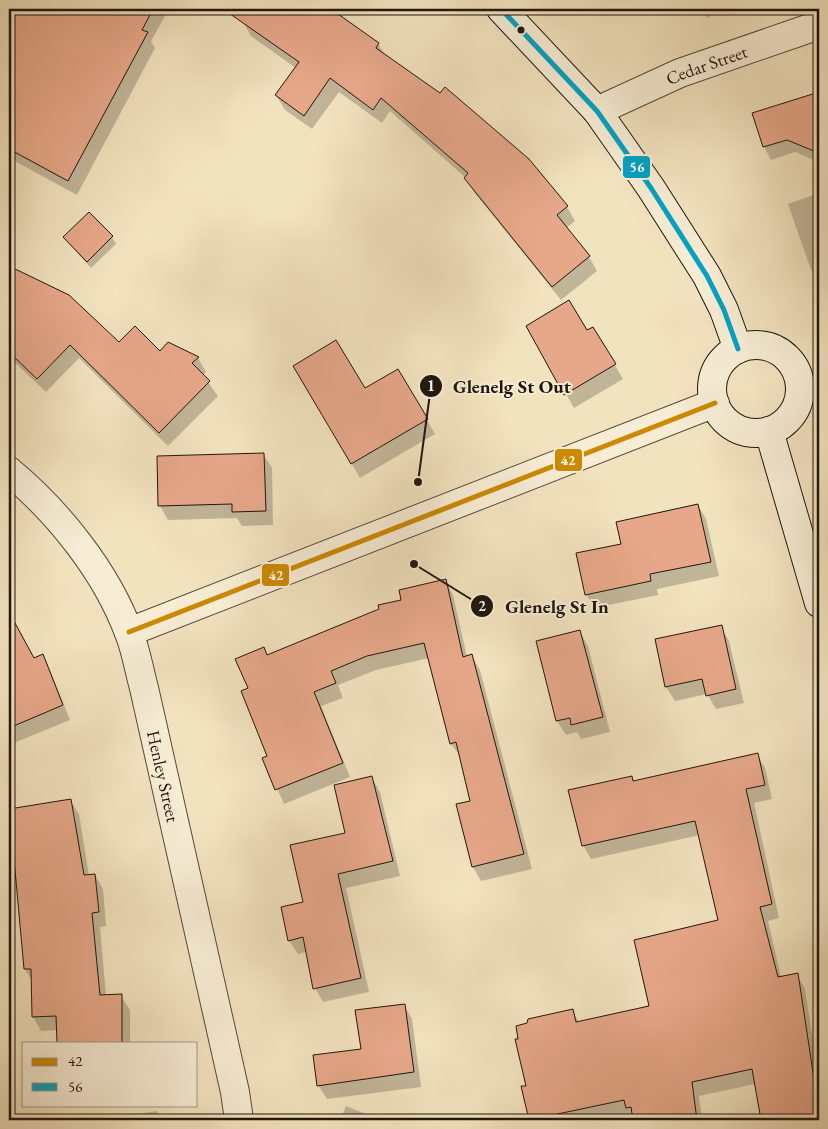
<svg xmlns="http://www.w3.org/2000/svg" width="828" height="1129" font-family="'EB Garamond',serif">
<rect width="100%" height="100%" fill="#f2e3bf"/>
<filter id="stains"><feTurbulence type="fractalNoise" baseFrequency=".004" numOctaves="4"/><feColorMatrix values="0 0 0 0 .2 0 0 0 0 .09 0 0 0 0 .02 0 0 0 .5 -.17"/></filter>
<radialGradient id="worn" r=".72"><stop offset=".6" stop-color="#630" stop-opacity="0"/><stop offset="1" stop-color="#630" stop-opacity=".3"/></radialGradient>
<!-- shadow -->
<g fill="#0003">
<polygon points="9,9 169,9 151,41 155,48 77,195 9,158"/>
<polygon points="235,9 329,9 378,44 386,56 567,207 575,221 566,228 589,257 597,271 561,300 474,192 466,178 390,111 382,123 339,92 312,129 285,110 276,95 296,68 251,36 243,22 247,17"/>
<polygon points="698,9 717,9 708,18"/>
<polygon points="819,93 819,162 795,152 771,160 764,147 753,114"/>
<polygon points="819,193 819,285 810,267 788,204"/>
<polygon points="112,237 116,244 91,268 64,238"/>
<polygon points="9,267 68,296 119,344 160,353 198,358 206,372 203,375 218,396 168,446 79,358 46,392 9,357"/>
<polygon points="528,327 587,332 593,328 623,379 574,408"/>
<polygon points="294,366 365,390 398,370 435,434 360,478"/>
<polygon points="263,454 272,468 273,525 242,526 237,518 168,520 160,506"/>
<polygon points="698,505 706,519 719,576 657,589 658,595 594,608 586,594 623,545"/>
<polygon points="445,581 453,595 467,657 472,656 480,670 532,869 481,881 473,867 458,805 471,802 461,757 451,744 429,658 376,670 338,685 343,698 321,706 350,777 284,804 264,759 269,757 249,689 267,656 402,601"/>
<polygon points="9,614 33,659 42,656 50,670 70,720 9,745"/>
<polygon points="721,627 729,641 744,703 716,709 707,694 675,701 666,687"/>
<polygon points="580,632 588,646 610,732 581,739 577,732 566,735 557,721 538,642"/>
<polygon points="757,754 765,768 772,799 754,803 779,918 768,921 781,977 797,975 805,989 819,1079 819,1120 762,1120 755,1084 699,1096 702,1120 530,1120 527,1087 572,1010 579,1022 651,1007 720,921 700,835 591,859 583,845 632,778 634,782"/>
<polygon points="372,778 380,792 400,876 346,888 369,992 323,1002 315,988 307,952 298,954 289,940 304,903 347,833"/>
<polygon points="70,800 79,814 89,876 95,875 103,889 106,926 100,927 106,996 121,996 130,1010 130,1043 58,1043 58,1030 41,1031 33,1017 32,981 25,969 16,863 13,864 9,856 9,810"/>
<polygon points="404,1005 412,1019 421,1087 327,1099 318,1085 362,1050"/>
<polygon points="346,1106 381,1120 340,1120"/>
<polygon points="157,1111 162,1120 110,1120 110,1118"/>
</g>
<!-- building -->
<g fill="#e7a88a" stroke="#1f150d">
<polygon points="9,9 153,9 142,30 148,32 68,181 9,149"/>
<polygon points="223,9 331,9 379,43 376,48 440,93 445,87 529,159 568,206 557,215 590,256 552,287 464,178 468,173 381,98 373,110 330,78 304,116 275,95 299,62"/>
<polygon points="819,92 819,153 787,140 763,147 752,113"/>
<polygon points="89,212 113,236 87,262 63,237"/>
<polygon points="9,266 69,295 119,342 135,326 160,351 168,342 199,357 192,363 210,381 159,433 70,345 37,379 9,352"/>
<polygon points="569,300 587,330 593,327 616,364 564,395 526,326"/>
<polygon points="336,340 365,388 398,369 428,419 351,464 293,366"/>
<polygon points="264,453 266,511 232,512 232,504 158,506 157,456"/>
<polygon points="698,504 711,562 650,574 651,581 585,595 576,553 621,544 616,522"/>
<polygon points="446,579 463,657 472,654 524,854 472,867 456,804 470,801 456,742 450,744 424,643 367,656 331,671 336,683 314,692 343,763 275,790 262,758 267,756 241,691 248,688 235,659 264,647 267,655 379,609 378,605 401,600 399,590"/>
<polygon points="9,612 34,658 43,654 63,705 9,728"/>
<polygon points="722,625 736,689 706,696 702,679 665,687 655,639"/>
<polygon points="580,630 603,717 571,725 570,718 556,721 536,641"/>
<polygon points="758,753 765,785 746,789 772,904 760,907 778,977 798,973 814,1079 819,1078 819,1120 761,1120 752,1069 692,1082 697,1120 633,1120 631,1107 626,1108 624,1100 529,1120 521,1086 526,1086 515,1039 518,1039 516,1026 527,1023 528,1019 573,1009 576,1022 649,1006 634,940 718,920 695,821 582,846 568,790 632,776 633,781"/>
<polygon points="372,776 393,861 338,874 361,978 313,989 303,937 288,941 281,907 303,902 290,845 345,833 334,785"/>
<polygon points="71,799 84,875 95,874 99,912 92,913 100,995 122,994 122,1043 57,1043 56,1016 32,1017 31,969 24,969 13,848 9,849 9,809"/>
<polygon points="405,1004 414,1072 317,1086 313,1055 361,1049 355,1010"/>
</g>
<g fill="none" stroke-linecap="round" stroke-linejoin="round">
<defs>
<g id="minor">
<path id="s1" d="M 597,111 L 680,73 L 819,25"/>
<path id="s2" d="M 9,471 C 58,512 106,571 129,633 C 136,650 139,670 144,688 L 235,1092 L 239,1120"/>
<polyline points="129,632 715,403"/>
</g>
<g id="secondary">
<polyline points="501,9 597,111 651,188 707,276 724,310 738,349"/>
<circle cx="756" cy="389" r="44"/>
<polyline points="769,431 819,603"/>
</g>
</defs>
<!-- minor casing -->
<use href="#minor" stroke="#54483a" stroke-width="30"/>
<!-- secondary casing -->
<use href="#secondary" stroke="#1f150d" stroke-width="30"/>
<!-- minor -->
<use href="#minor" stroke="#f7edd5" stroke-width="28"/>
<!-- secondary -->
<use href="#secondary" stroke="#f7edd5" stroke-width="28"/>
<defs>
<polyline id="bus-1" points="129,632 715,403"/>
<polyline id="bus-2" points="501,9 597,111 651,188 707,276 724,310 738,349"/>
</defs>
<!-- bus-1 casing -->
<use href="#bus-1" stroke="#f7edd5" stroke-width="9"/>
<!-- bus-2 casing -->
<use href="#bus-2" stroke="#f7edd5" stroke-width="9"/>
<!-- bus-1 -->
<use href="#bus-1" stroke="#cc8903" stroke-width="5"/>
<!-- bus-2 -->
<use href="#bus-2" stroke="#02a2c4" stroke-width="5"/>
</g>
<!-- markers -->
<circle fill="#1f150d" stroke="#f7edd5" stroke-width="2" cx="521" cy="30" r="4.5"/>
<g text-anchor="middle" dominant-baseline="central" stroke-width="4" stroke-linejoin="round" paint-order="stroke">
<!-- street labels -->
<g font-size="18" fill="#1f150d" stroke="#f7edd5">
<text stroke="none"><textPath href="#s1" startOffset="119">Cedar Street</textPath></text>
<text stroke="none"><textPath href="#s2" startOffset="351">Henley Street</textPath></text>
</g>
</g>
<!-- callouts -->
<path fill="none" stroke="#1f150d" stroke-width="2" d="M418 482L431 386M414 564L482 606"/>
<g fill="#1f150d" stroke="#f7edd5" stroke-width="2">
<circle cx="418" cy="482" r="5"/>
<circle cx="414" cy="564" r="5"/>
<circle cx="431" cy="386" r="12"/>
<circle cx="482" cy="606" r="12"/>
</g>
<g font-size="15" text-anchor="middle" font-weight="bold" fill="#fff">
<text x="431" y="391">1</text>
<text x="482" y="611">2</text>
</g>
<g font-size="19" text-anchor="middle" font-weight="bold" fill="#1f150d" stroke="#f7edd5" stroke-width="4" stroke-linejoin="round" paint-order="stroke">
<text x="512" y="393">Glenelg St Out</text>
<text x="557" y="613">Glenelg St In</text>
</g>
<g stroke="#f7edd5" stroke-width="2">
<rect x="622" y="155" width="29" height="24" rx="5" fill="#02a2c4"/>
<rect x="554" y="448" width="29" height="24" rx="5" fill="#cc8903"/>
<rect x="261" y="563" width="29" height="24" rx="5" fill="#cc8903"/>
</g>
<g font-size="14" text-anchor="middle" font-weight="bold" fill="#fff">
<text x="637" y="172">56</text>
<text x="568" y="465">42</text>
<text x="276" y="580">42</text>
</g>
<!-- margin -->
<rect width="828" height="1129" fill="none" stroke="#f2e3bf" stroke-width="30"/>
<rect x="10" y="10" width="808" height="1109" fill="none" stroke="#1f150d" stroke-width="2.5"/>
<rect x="15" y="15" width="798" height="1099" fill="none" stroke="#1f150d"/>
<!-- legend -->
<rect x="22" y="1042" width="175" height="65" fill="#f7edd5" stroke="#a19785"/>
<rect x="32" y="1058" width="25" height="8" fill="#cc8903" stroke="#a19785"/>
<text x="68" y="1066" font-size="15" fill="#1f150d">42</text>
<rect x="32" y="1083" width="25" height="8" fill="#02a2c4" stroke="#a19785"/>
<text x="68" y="1092" font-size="15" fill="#1f150d">56</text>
<rect width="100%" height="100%" filter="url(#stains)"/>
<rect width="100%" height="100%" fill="url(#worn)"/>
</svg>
